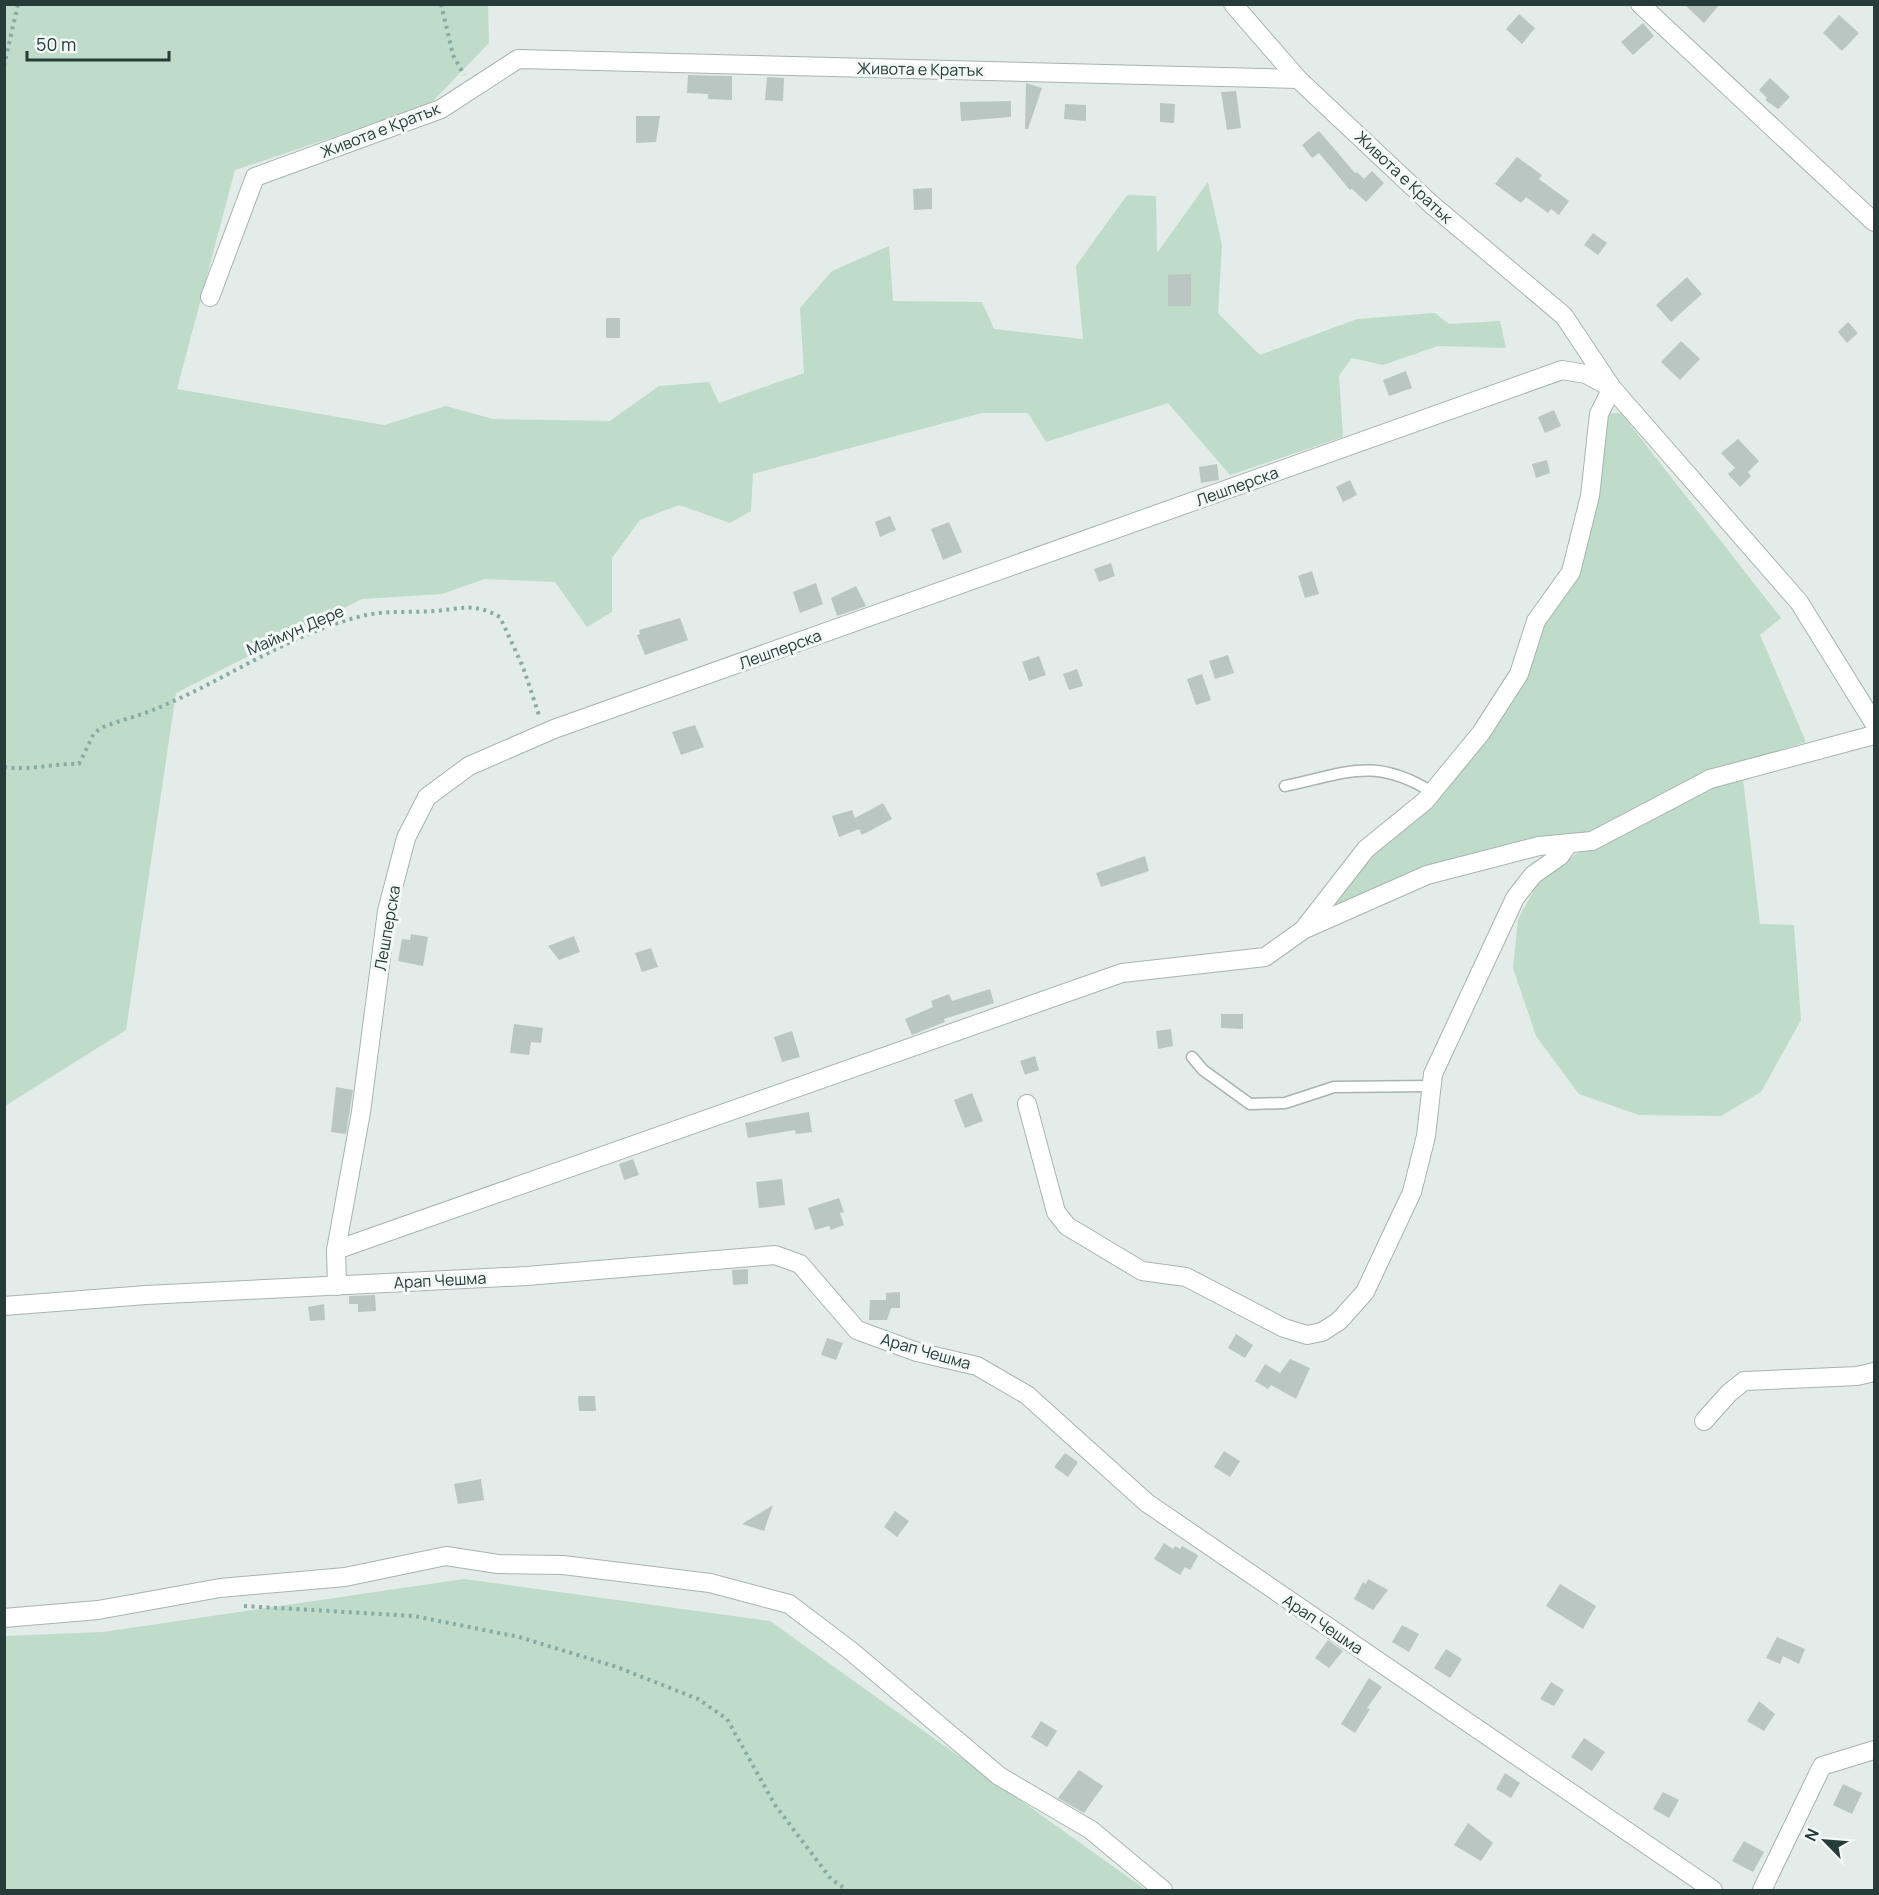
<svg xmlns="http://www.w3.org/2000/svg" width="1879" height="1895" font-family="Manrope,sans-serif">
<rect width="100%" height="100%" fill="#e4ece9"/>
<!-- green -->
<g fill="#bfdbc9">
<polygon points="5,5 488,5 489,43 429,105 235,170 177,389 384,425 446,406 493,419 610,421 659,386 709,382 719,403 804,373 800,308 832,271 889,246 893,301 982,302 994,329 1083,339 1076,266 1127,195 1156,196 1157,253 1208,182 1222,245 1218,313 1260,355 1357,319 1435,313 1449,324 1500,321 1506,348 1438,346 1383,365 1352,358 1339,376 1343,437 1230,475 1168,403 1046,442 1028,413 982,413 753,474 751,511 730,523 679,505 640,520 612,558 612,612 587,627 555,582 485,579 442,594 362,599 176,693 126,1030 5,1106"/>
<polygon points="1621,413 1781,618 1760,635 1806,742 1741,762 1760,924 1794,925 1801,1020 1761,1092 1721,1116 1639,1115 1579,1094 1536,1036 1513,968 1518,919 1537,885 1591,842 1427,875 1303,930 1481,733 1536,621 1571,572 1599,414"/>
<polygon points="464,1579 770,1621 1146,1890 5,1890 4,1636 103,1632"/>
</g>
<!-- building -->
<g fill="#b9c6c2">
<polygon points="1684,4 1720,4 1704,23"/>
<polygon points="1519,14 1535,28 1522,44 1506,29"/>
<polygon points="1839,15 1859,33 1842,51 1823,33"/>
<polygon points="1643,23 1654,36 1633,55 1621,42"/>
<polygon points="688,75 732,76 732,100 708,99 708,94 687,93"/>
<polygon points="767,77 784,78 783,101 765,100"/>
<polygon points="1770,78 1790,97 1778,109 1765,100 1767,98 1759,90"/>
<polygon points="1026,83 1042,88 1028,129 1025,129"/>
<polygon points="1236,91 1241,128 1227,130 1221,92"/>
<polygon points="1011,101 1011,117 961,121 960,102"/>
<polygon points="1160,103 1175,104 1174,123 1160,122"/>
<polygon points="1065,104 1086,105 1086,121 1064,119"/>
<polygon points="636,116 660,116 656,142 636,143"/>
<polygon points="1319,131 1355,173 1357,172 1364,179 1372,171 1384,183 1366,202 1352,189 1350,190 1319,153 1312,158 1302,145"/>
<polygon points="1517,157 1542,175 1539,179 1569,201 1559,215 1551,209 1548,213 1526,197 1521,203 1495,184"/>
<polygon points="932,188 932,209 914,210 913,189"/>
<polygon points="1593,233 1607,243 1598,255 1584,245"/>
<polygon points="1191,274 1191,306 1168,306 1168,275"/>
<polygon points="1687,277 1702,294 1671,322 1656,305"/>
<rect x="606" y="318" width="14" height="20"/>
<polygon points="1848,322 1858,333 1847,343 1838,332"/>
<polygon points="1681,341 1700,359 1680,380 1661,362"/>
<polygon points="1406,371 1412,388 1389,396 1383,380"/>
<polygon points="1554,410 1561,426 1545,433 1538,417"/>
<polygon points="1738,439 1759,461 1748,472 1751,476 1740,487 1728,474 1735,468 1721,453"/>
<polygon points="1547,460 1550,473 1536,478 1532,464"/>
<polygon points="1217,464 1219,480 1201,483 1199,467"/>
<polygon points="1350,480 1357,495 1343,502 1336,487"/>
<polygon points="890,516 896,530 880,537 875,522"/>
<polygon points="949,522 962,552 943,560 931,529"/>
<polygon points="1111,563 1115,576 1099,582 1094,569"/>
<polygon points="1312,571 1319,594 1305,598 1298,576"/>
<polygon points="816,583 823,604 800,613 793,592"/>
<polygon points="856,586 866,606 837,616 831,598"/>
<polygon points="680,618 688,640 645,655 637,635 640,634 639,630"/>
<polygon points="1228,655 1234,673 1215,679 1209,661"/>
<polygon points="1039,656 1046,675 1029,681 1022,662"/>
<polygon points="1077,669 1083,686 1069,690 1063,674"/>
<polygon points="1202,674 1211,700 1196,705 1187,679"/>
<polygon points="695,725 704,747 681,755 672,732"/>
<polygon points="883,803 892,819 862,835 859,829 839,837 832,816 852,810 855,818"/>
<polygon points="1145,856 1149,871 1101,887 1096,873"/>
<polygon points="411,934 428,937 423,966 398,961 402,939 410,940"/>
<polygon points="574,936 580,952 559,960 548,946"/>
<polygon points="651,948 658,967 642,972 635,953"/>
<polygon points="990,989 994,1003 944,1019 945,1022 912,1035 905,1019 933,1007 931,1001 949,994 952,1001"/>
<polygon points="1221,1014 1243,1014 1243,1029 1221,1028"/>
<polygon points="514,1024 543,1028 541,1043 531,1042 529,1055 510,1053"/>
<polygon points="1171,1029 1173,1046 1158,1049 1156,1031"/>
<polygon points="792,1031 800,1057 782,1062 774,1037"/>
<polygon points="1035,1056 1039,1070 1025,1075 1020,1061"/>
<polygon points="336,1087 353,1090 346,1134 331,1132"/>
<polygon points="972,1093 983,1121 965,1128 954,1100"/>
<polygon points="809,1112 812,1132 796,1134 795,1130 748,1138 745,1123"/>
<polygon points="633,1159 639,1175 624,1180 619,1164"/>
<polygon points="782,1179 785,1205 759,1208 756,1182"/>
<polygon points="839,1198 844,1212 840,1213 844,1225 831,1230 829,1226 815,1230 808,1208"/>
<polygon points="748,1269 748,1284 733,1285 732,1270"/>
<polygon points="900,1292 900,1308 891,1308 887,1320 869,1320 870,1300 886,1300 886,1293"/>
<polygon points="375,1295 376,1311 358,1312 358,1304 349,1304 349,1296"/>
<polygon points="324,1304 325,1320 310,1321 308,1307"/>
<polygon points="1236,1334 1253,1345 1245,1358 1228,1348"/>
<polygon points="827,1338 843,1343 836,1360 821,1355"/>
<polygon points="1290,1359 1310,1368 1296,1399 1271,1385 1268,1389 1255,1381 1265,1364 1280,1373"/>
<polygon points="578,1396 595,1396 596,1411 579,1411"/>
<polygon points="1224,1451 1240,1461 1230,1477 1214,1467"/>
<polygon points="1065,1453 1078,1462 1068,1477 1054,1467"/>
<polygon points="481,1479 484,1500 458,1504 454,1484"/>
<polygon points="773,1505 764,1531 742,1524"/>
<polygon points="895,1511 909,1521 897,1537 884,1527"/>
<polygon points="1164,1543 1173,1549 1175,1546 1180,1549 1182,1546 1196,1554 1198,1556 1190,1570 1185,1567 1180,1575 1154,1559"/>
<polygon points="1368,1579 1388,1590 1373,1610 1354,1599 1363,1582 1366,1584"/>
<polygon points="1560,1584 1596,1606 1583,1629 1546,1606"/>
<polygon points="1402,1625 1419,1634 1409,1652 1392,1642"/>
<polygon points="1777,1637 1805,1649 1799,1664 1783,1656 1780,1664 1766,1658"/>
<polygon points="1328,1640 1343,1651 1329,1668 1315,1658"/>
<polygon points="1446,1649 1462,1659 1450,1678 1434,1668"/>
<polygon points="1369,1678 1382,1687 1367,1708 1370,1709 1355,1733 1341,1724"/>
<polygon points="1551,1682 1564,1690 1554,1706 1540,1699"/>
<polygon points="1759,1701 1775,1714 1764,1731 1747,1721"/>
<polygon points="1041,1721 1057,1731 1047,1747 1031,1737"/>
<polygon points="1584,1738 1605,1752 1592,1771 1571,1757"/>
<polygon points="1079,1770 1103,1786 1084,1813 1058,1798"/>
<polygon points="1505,1773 1520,1783 1511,1798 1496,1789"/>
<polygon points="1843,1784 1862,1793 1852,1814 1833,1805"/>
<polygon points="1663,1792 1679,1800 1669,1818 1653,1809"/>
<polygon points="1468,1823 1493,1843 1481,1861 1454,1845"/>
<polygon points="1744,1841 1764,1852 1753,1872 1732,1861"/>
</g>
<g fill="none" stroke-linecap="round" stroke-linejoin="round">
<defs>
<g id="service">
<path d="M 1285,786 C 1347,773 1374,756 1432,792"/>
<polyline points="1192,1057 1203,1070 1250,1104 1285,1103 1334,1087 1430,1086"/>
</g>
<g id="minor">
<polyline points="1233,4 1298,79"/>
<polyline points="1640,4 1874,222"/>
<polyline points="210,297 255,177 441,109 518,59 1298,79 1431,204 1564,316 1612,388 1799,602 1874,723"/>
<polyline points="1307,928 1427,875 1539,846 1592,841 1710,779 1874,735"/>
<polyline points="1027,1104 1056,1212 1067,1226 1142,1271 1186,1277 1284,1328 1307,1335 1322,1332 1339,1321 1365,1292 1412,1192 1426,1136 1433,1074 1515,898 1533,875 1560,856 1569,843"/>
<polyline points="336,1250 1122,973 1265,957 1303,930 1366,849 1425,801 1481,733 1519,674 1536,621 1571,572 1590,496 1599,414 1612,388"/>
<polyline points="337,1286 336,1250 361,1112 387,911 406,838 427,797 469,766 554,729 1562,370 1586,374 1610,387"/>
<polyline points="4,1306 146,1295 527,1276 775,1255 800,1264 857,1330 917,1352 977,1366 1027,1395 1147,1503 1713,1890"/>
<polyline points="1704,1421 1729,1393 1744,1381 1857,1376 1874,1372"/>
<polyline points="4,1618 98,1610 220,1588 345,1577 446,1556 498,1564 563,1565 710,1583 789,1604 851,1651 999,1776 1091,1830 1163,1890"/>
<polyline points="1762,1890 1822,1766 1874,1750"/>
</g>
</defs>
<!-- service casing -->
<use href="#service" stroke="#a7b4b0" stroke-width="13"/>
<!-- minor casing -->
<use href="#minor" stroke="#a7b4b0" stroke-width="20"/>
<!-- path -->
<g stroke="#87aca4" stroke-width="4" stroke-dasharray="3 4.5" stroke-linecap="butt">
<polyline points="441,4 453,55 464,75"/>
<polyline points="4,66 18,4"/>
<path d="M 4,767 C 30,771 53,763 79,764 L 94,733 L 103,727 C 124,719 146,714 167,704 C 232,676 292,633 362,616 C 386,610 411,613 435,611 C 462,609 473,602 500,617 L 523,667 L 540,718"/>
<polyline points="244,1606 414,1616 519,1637 617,1667 698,1699 727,1719 775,1805 831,1879 847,1890"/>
</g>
<!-- service -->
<use href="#service" stroke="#fff" stroke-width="10"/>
<!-- minor -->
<use href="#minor" stroke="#fff" stroke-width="18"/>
</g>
<g text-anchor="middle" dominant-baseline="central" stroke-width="6" stroke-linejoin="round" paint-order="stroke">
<!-- street labels -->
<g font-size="16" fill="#253c38" stroke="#f4f9f7">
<text transform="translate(920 69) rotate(1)">Живота е Кратък</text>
<text transform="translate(380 130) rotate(-21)">Живота е Кратък</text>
<text transform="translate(1404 177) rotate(43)">Живота е Кратък</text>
<text transform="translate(1237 486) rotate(-20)">Лешперска</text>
<text transform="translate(295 630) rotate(-23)">Маймун Дере</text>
<text transform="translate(780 649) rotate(-20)">Лешперска</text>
<text transform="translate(387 928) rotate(-80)">Лешперска</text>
<text transform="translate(440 1280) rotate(-3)">Арап Чешма</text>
<text transform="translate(926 1351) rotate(16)">Арап Чешма</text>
<text transform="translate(1323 1624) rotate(34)">Арап Чешма</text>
</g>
</g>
<!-- border -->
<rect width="1879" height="1895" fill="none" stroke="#253c38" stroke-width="12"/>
<!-- north arrow -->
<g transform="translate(1825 1841) rotate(295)" stroke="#f4f9f7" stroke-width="4.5" paint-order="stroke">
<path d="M0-4.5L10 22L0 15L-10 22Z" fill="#253c38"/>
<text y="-9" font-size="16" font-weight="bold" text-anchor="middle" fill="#253c38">N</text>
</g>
<!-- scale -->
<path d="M27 51v9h142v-9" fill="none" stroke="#253c38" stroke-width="3"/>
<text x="36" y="51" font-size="18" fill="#253c38" stroke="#f4f9f7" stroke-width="4.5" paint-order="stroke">50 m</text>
</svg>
